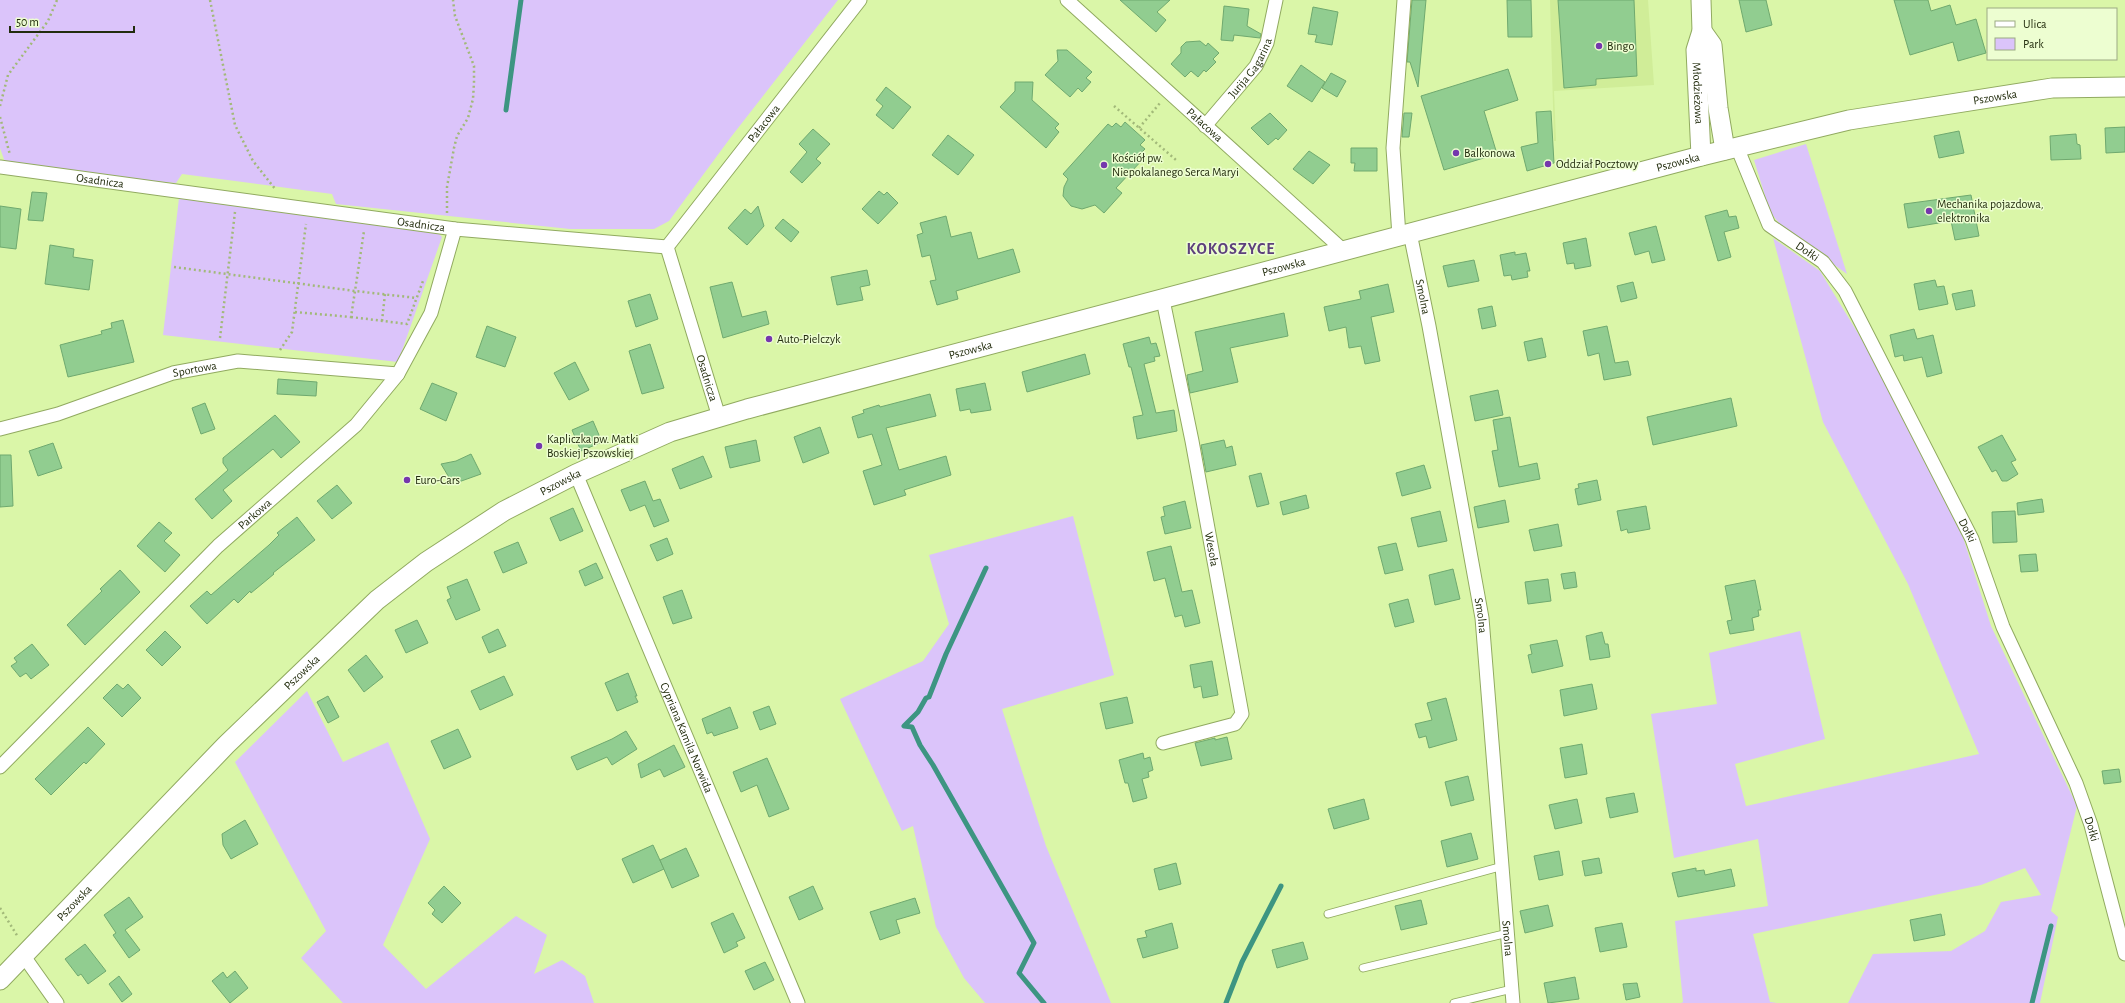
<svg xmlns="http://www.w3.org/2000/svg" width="2125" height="1003" font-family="'Alegreya Sans',sans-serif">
<rect width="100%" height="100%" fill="#daf6a8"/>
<!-- built -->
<polygon fill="#d0ed98" points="1550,0 1648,0 1654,85 1554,91 1556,141 1554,141"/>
<!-- green -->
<g fill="#dbc4fa">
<polygon points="0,0 838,0 731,137 669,221 654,229 570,229 336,204 332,194 182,174 176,183 7,168 0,148"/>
<polygon points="1806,144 1847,274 1783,228 1770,212 1754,160"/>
<polygon points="179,198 437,232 442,237 398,362 163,335"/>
<polygon points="1773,238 1820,271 1870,353 1963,537 1991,626 2077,806 2051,911 2058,917 2040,1003 1848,1003 1873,954 1951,951 1985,931 2001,902 2041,895 2025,868 1981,885 1753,934 1770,1002 1777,1003 1681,1003 1683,1002 1675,921 1768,906 1758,839 1674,858 1651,714 1717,704 1709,653 1800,631 1825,739 1735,764 1746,806 1979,754 1908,584 1823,422"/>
<polygon points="1073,516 1114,675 1002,709 1046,846 1111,1003 985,1003 964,978 936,927 913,826 902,831 840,699 923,661 949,624 929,555"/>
<polygon points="307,691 343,762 388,742 430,839 383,945 426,989 516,916 547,935 534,974 562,960 585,976 594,1003 343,1003 301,958 326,931 235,762"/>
</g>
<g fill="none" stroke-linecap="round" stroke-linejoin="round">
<!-- stream -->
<g stroke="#3d9582" stroke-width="5">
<polyline points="506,110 521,0"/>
<polyline points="986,568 946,654 929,697 926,698 918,712 904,726 912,727 920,745 933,765 1034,943 1019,973 1044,1003"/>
<polyline points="1226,1003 1242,962 1281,886"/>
<polyline points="2032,1003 2051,926"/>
</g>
</g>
<!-- building -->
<g fill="#91cd90" stroke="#6fa96f">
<polygon points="1120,0 1170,0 1157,12 1166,20 1156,32"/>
<polygon points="1412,0 1426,0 1418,87 1410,62 1407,62"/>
<polygon points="1507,0 1531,0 1532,37 1508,37"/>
<polygon points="1558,0 1634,0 1637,76 1596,79 1596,85 1564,88"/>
<polygon points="1739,0 1766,0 1772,25 1746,32"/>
<polygon points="1894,0 1928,0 1931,11 1950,5 1956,25 1976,19 1986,53 1958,61 1953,42 1910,55"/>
<polygon points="1224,6 1249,9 1247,26 1261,34 1260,38 1234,35 1233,41 1221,40"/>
<polygon points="1313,7 1338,12 1332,45 1315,42 1317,35 1308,34"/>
<polygon points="1200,41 1206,46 1208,43 1219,53 1213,59 1216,62 1206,72 1204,70 1198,77 1191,71 1185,77 1171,64 1181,53 1181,47 1186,42"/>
<polygon points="1057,50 1067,50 1092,72 1086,78 1091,82 1082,92 1078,88 1070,97 1045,75 1058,61"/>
<polygon points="1301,65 1325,82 1312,102 1287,86"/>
<polygon points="1508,69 1518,100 1484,111 1497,154 1444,170 1421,96"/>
<polygon points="1331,73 1346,81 1337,97 1322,88"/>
<polygon points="1015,82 1033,82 1032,100 1059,124 1055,128 1059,132 1046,148 1000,107 1015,91"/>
<polygon points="886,87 911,107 893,129 876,115 883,106 876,100"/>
<polygon points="1551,111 1554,163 1527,171 1521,147 1538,143 1536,112"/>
<polygon points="1270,113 1287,130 1278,140 1276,138 1268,145 1251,128"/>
<polygon points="1404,113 1412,113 1409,137 1402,137"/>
<polygon points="1125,122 1145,140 1140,145 1145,149 1141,153 1145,157 1116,188 1122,193 1104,213 1095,205 1082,209 1071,206 1063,196 1064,187 1068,179 1063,174 1108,124 1112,127 1116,123 1121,127"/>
<polygon points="2125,127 2125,152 2106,153 2105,128"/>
<polygon points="813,129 830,144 816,159 821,163 802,183 790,172 807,152 799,144"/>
<polygon points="1959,131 1964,153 1939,158 1934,136"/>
<polygon points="2076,134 2077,144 2080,145 2081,159 2051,160 2050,136"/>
<polygon points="948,135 974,155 958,175 932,155"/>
<polygon points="1351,148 1377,148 1377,171 1354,171 1355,163 1351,163"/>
<polygon points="1309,151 1330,165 1313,184 1293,169"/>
<polygon points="879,191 884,195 887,192 898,203 878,224 862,209"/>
<polygon points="32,192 47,193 43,221 28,220"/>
<polygon points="1971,195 1979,236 1955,240 1951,221 1908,228 1904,204"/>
<polygon points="0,206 21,209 16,249 0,247"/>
<polygon points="758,206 764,226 747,245 728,228 745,209 751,214"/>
<polygon points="1727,210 1729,217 1736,216 1739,228 1724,232 1731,257 1718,261 1705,216"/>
<polygon points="946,216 951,237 971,232 978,259 1013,249 1020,272 956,291 958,299 937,305 930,281 936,280 930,255 922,257 917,235 923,233 920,223"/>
<polygon points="783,219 799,232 791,242 775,228"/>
<polygon points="1656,226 1665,260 1652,263 1649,251 1635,255 1629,233"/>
<polygon points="1586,238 1591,266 1575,269 1574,263 1567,264 1563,243"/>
<polygon points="50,245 74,249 73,257 93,260 89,290 45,284"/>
<polygon points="1515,252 1515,255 1526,253 1530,271 1527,271 1528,277 1512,280 1511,275 1504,276 1500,255"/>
<polygon points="1474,260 1479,281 1448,287 1443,266"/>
<polygon points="867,270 870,285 860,287 863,300 837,305 831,277"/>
<polygon points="1935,280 1937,287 1944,286 1948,304 1919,310 1914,284"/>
<polygon points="732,282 742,317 766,311 769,324 723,338 710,287"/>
<polygon points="1633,282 1637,298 1621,302 1617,286"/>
<polygon points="1388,284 1394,312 1371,317 1380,361 1365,364 1361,346 1349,348 1346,327 1329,331 1324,307 1361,299 1359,291"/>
<polygon points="1972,290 1975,306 1956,310 1952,294"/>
<polygon points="650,294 658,319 636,327 628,301"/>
<polygon points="1492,306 1496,326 1482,329 1478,309"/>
<polygon points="1284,313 1288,336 1230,348 1238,382 1190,393 1187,375 1203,371 1195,332"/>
<polygon points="123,320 134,362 68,377 60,345 102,334 101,331 112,328 111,323"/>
<polygon points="487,326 516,337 505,367 476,357"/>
<polygon points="1607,326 1615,363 1628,361 1631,375 1604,380 1599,353 1588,356 1583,331"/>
<polygon points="1914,329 1917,339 1933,335 1942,373 1927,377 1922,357 1904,361 1903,355 1895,357 1890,335"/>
<polygon points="1149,337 1151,344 1156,343 1160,356 1154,357 1155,361 1144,364 1156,413 1174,410 1177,431 1137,439 1133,417 1143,415 1131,367 1129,367 1123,344"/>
<polygon points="1542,338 1546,357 1528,361 1524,342"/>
<polygon points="650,344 664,388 642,394 629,351"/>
<polygon points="1085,354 1090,374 1027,392 1022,372"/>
<polygon points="575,362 589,390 569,400 554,373"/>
<polygon points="278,379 317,382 316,396 277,394"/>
<polygon points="432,383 457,393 446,421 420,409"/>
<polygon points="985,383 991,410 971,413 970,409 960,411 956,389"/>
<polygon points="1498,390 1503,415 1475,421 1470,396"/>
<polygon points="930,394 936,416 886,428 899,470 946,456 951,475 904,490 906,495 874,505 863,471 882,465 872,434 858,438 852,417 864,413 863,410 879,405 880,407"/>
<polygon points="1731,398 1737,426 1653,445 1647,417"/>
<polygon points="205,403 215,429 201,434 192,408"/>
<polygon points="275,415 300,442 281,458 273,449 223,490 232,501 212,519 195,499 228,470 223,463 223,458"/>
<polygon points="1510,417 1519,467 1537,463 1540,479 1499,487 1492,451 1498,450 1493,420"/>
<polygon points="593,421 602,442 581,451 572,430"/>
<polygon points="820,427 829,453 803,463 794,437"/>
<polygon points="2002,435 2016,460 2011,462 2018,474 2007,481 2002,481 1996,470 1992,472 1978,447"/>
<polygon points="756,440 760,461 730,468 725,447"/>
<polygon points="1224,440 1226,448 1232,446 1236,465 1206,472 1201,445"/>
<polygon points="53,443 62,468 38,476 29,451"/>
<polygon points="471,454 481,474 453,484 441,464 456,461"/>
<polygon points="0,455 11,455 13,506 0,507"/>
<polygon points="703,456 712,477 680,489 672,469"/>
<polygon points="1424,465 1431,488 1402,496 1396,473"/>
<polygon points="1261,473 1269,504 1257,507 1249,476"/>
<polygon points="1597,480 1601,500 1578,505 1575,489 1579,488 1578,484"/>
<polygon points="645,481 653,501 660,499 669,521 654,527 645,505 630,511 621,490"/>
<polygon points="337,485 352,503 332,519 317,501"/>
<polygon points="1306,495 1309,508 1283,515 1280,502"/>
<polygon points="2042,499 2044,512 2018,515 2017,503"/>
<polygon points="1505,500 1509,522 1478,528 1474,507"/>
<polygon points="1185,501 1191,528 1165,534 1161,517 1165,516 1163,507"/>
<polygon points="1646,506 1650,529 1628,533 1627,529 1621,531 1617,511"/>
<polygon points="573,508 583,531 560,541 550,518"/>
<polygon points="1440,511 1447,541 1418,547 1411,518"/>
<polygon points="2015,511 2017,542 1993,543 1992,512"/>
<polygon points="297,517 315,540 273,573 274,574 251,593 250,591 238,603 234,599 207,624 190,606 207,591 211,595 269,545 279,535 277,533"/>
<polygon points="159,522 172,533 164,541 180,555 165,572 137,546"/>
<polygon points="1558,524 1562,546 1534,551 1529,530"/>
<polygon points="667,538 673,554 657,561 650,545"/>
<polygon points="518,542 527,563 503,573 494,552"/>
<polygon points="1396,543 1403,570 1385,574 1378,547"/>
<polygon points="1171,546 1182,592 1192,590 1200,623 1185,627 1182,615 1175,617 1165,578 1154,581 1147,552"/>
<polygon points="2036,554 2038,571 2021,572 2019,555"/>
<polygon points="596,563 603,578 585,586 579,571"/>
<polygon points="1453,569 1460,599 1435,605 1429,575"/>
<polygon points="120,570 140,592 85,645 67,625 102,591 100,589"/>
<polygon points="1575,572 1577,587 1564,589 1561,574"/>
<polygon points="467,579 480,610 456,620 447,600 451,598 447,587"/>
<polygon points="1548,579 1551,601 1528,604 1525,582"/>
<polygon points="1755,580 1761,610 1758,610 1759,616 1752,618 1754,630 1730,634 1727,621 1732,620 1725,586"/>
<polygon points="682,590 692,618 673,624 663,597"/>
<polygon points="1408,599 1414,622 1395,627 1389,604"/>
<polygon points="417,620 428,643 406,653 395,630"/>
<polygon points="498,629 506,646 489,653 482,637"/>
<polygon points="165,631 181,647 162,666 146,650"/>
<polygon points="1602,632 1605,644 1608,644 1610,657 1590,660 1586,636"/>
<polygon points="1557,640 1563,666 1532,673 1528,655 1532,654 1530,645"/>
<polygon points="32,644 49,665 31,679 26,673 20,677 11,666 17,662 14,658"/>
<polygon points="366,655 383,677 364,692 348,670"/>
<polygon points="1212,661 1218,695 1203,698 1201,686 1194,688 1190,665"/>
<polygon points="628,673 637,696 635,696 638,702 617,711 605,683"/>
<polygon points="504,676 513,695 480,710 471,691"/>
<polygon points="117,684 123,689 128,684 141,698 122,717 103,698"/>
<polygon points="1592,684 1597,709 1564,716 1560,690"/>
<polygon points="328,696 339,717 328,723 317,702"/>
<polygon points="1127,697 1133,723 1106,729 1100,703"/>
<polygon points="1446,698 1457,740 1429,748 1426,736 1419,738 1415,724 1432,720 1427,703"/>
<polygon points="769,706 776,724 760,730 753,712"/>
<polygon points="730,707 738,728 714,736 712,732 707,734 702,719"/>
<polygon points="88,727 105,744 86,764 84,762 51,795 35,779"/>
<polygon points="458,729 471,757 444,769 431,741"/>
<polygon points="626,731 637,749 612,765 607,757 577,770 571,757 612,739"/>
<polygon points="1227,737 1232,759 1201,766 1195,743 1215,738 1215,740"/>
<polygon points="1582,744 1587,774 1565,778 1560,748"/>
<polygon points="674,745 685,767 664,777 660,769 641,778 638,764"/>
<polygon points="1143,753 1144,759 1150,757 1153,770 1148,772 1149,777 1142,779 1147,798 1133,802 1128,783 1125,783 1119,760"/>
<polygon points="767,758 789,809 769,817 757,785 741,792 733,772"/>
<polygon points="2119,769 2121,782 2104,784 2102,771"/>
<polygon points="1468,776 1474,800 1451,806 1445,782"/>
<polygon points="1634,793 1638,812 1610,818 1606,798"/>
<polygon points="1364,799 1369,819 1334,829 1328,809"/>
<polygon points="1577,799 1582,823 1555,829 1549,805"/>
<polygon points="245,820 258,844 231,859 223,845 222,834"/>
<polygon points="1471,833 1478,859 1447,867 1441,841"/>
<polygon points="653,845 664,869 633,883 622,859"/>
<polygon points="686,848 699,876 672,888 660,860"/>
<polygon points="1559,851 1563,875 1539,880 1534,856"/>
<polygon points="1599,858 1602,873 1585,876 1582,861"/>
<polygon points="1176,863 1181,884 1159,890 1154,869"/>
<polygon points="1696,868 1696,871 1704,870 1705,875 1731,869 1735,886 1678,897 1672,873"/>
<polygon points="444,886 461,903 442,923 432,914 435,910 428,903"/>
<polygon points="813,886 823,909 799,920 789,897"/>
<polygon points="129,897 143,917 125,930 140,950 129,958 113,935 116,933 104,915"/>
<polygon points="915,898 920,913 896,920 900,933 880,940 870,912"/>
<polygon points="1421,900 1427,924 1401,930 1395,906"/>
<polygon points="1548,905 1553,926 1525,933 1520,911"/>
<polygon points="733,913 745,938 736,942 738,946 724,953 711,923"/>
<polygon points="1941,914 1945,935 1914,941 1910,920"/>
<polygon points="1172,923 1178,948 1143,958 1137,939 1147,937 1145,931"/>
<polygon points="1622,923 1627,947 1600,952 1595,928"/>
<polygon points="1303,942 1308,959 1277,968 1272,950"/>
<polygon points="85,944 106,971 88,984 81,974 78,976 65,959"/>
<polygon points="765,962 774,980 754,990 745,971"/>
<polygon points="235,971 248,988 230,1003 212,981 223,972 227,978"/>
<polygon points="119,976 132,994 122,1002 109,984"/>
<polygon points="1575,977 1579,999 1548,1003 1544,983"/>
<polygon points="1637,983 1640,997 1626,1000 1623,984"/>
</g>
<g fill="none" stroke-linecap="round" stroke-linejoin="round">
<defs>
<g id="lane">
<polyline points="1328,914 1503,866"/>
<polyline points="1363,968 1508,933"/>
<polyline points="1454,1003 1512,989"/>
</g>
<g id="street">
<path id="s1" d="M 1067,0 L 1343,250"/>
<path id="s2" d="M 1205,126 L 1256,66 L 1267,43 L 1276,0"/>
<path id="s3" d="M 1737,147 L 1769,225 L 1823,262 L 1845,291 L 1972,539 L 2003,627 L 2076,783 L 2091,825 L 2125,954"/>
<path id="s4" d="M 0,167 L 455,229 L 667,247"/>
<path id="s5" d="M 1410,233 L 1429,326 L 1482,618 L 1513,1003"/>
<polyline points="1399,236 1393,148 1404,0"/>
<path id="s6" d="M 667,247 L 860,0"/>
<path id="s7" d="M 667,247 L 719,417"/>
<path id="s8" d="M 1163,300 L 1192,441 L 1242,714 L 1235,724 L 1163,743"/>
<path id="s9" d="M 0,429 L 58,414 L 173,373 L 238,361 L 398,374"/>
<path id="s10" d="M 576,474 L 798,1003"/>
<path id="s11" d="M 0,767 L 218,546 L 356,425 L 398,374 L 431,313 L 455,229"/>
<polyline points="23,955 57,1003"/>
</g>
<g id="secondary">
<path id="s12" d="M 1701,0 L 1702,31 L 1696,50 L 1701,156"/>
<polyline points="1702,31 1712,45 1718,108 1725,150"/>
<path id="s13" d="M 0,980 L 226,745 L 377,600 L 426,562 L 504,511 L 576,474 L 670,432 L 747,409 L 1701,156 L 1849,120 L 2052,88 L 2125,87"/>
</g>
</defs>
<!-- lane casing -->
<use href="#lane" stroke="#91aa60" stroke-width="9"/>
<!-- street casing -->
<use href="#street" stroke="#91aa60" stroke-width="15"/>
<!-- secondary casing -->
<use href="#secondary" stroke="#91aa60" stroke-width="21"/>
<!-- path -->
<g stroke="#a2b979" stroke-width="2.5" stroke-dasharray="2 3" stroke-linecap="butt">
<polyline points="210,0 235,125 253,161 276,190"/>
<polyline points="0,106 8,75 48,21 57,0"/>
<polyline points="1114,106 1176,160"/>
<polyline points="0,117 10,155"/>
<polyline points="1139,128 1160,103"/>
<polyline points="447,213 447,187 454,148 457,136 468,118 473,99 474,83 474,66 455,16 453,0"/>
<polyline points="174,267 355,291 364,231"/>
<polyline points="295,312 351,317 355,291 417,298"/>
<polyline points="351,317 407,324 423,281"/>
<polyline points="382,321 385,294"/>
<polyline points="220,338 235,212"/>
<polyline points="280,350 292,332 306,224"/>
<polyline points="0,908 18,937"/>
</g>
<!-- lane -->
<use href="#lane" stroke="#fff" stroke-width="7"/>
<!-- street -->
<use href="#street" stroke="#fff" stroke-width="13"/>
<!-- secondary -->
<use href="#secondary" stroke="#fff" stroke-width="19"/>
</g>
<!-- markers -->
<g fill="#7537ad" stroke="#edfed1" stroke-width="1.5">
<circle cx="1599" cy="46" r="4"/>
<circle cx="1456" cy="153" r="4"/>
<circle cx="1548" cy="164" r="4"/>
<circle cx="1104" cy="165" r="4"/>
<circle cx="1929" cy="211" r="4"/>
<circle cx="769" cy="339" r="4"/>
<circle cx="539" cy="446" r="4"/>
<circle cx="407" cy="480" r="4"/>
</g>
<g text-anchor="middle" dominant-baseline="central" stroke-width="3" stroke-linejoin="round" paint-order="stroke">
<!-- poi labels -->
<g font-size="12" fill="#232d0e" stroke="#edfed1" text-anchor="start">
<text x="1607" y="46">Bingo</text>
<text x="1464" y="153">Balkonowa</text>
<text x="1112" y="158">Kościół pw.<tspan x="1112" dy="14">Niepokalanego Serca Maryi</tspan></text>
<text x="1556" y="164">Oddział Pocztowy</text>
<text x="1937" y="204">Mechanika pojazdowa,<tspan x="1937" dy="14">elektronika</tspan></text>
<text x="777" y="339">Auto-Pielczyk</text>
<text x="547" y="439">Kapliczka pw. Matki<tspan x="547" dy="14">Boskiej Pszowskiej</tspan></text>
<text x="415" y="480">Euro-Cars</text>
</g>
<!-- street labels -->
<g font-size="12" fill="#232d0e" stroke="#edfed1">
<text stroke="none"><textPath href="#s2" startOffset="74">Jurija Gagarina</textPath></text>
<text stroke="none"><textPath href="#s12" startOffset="94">Młodzieżowa</textPath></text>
<text stroke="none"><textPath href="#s13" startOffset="2242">Pszowska</textPath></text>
<text stroke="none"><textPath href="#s6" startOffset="157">Pałacowa</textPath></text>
<text stroke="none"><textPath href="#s1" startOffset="186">Pałacowa</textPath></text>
<text stroke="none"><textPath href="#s13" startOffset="1918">Pszowska</textPath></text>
<text stroke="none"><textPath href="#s4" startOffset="101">Osadnicza</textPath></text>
<text stroke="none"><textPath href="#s4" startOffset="425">Osadnicza</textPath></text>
<text stroke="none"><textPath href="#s3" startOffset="131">Dołki</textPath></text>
<text stroke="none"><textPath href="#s13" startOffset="1510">Pszowska</textPath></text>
<text stroke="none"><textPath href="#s5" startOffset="65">Smolna</textPath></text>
<text stroke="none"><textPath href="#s13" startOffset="1186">Pszowska</textPath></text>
<text stroke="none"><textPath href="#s9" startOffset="204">Sportowa</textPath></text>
<text stroke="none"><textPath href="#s7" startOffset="137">Osadnicza</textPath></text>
<text stroke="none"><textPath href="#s13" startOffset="754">Pszowska</textPath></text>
<text stroke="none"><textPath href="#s11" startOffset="359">Parkowa</textPath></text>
<text stroke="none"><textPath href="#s3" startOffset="455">Dołki</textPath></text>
<text stroke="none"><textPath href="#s8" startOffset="254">Wesoła</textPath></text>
<text stroke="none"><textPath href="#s5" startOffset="389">Smolna</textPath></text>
<text stroke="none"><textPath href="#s13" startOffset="431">Pszowska</textPath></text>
<text stroke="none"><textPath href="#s10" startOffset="286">Cypriana Kamila Norwida</textPath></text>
<text stroke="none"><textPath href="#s3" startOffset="779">Dołki</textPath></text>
<text stroke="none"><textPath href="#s13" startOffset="107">Pszowska</textPath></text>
<text stroke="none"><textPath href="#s5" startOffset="713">Smolna</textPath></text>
</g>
<!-- district labels -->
<g font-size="16" font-weight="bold" letter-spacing="1" fill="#5d407c" stroke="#edfed1">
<text x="1231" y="249">KOKOSZYCE</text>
</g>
</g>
<!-- legend -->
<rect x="1987" y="8" width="130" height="52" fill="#edfed1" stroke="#9caa83"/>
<rect x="1995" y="21" width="20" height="6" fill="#ffffff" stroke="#9caa83"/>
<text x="2023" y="28" font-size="12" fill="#232d0e">Ulica</text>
<rect x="1995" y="38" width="20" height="12" fill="#dbc4fa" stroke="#9caa83"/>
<text x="2023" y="48" font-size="12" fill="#232d0e">Park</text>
<!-- scale -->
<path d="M10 26v6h124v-6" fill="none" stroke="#232d0e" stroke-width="2"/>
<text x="16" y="26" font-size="12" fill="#232d0e" stroke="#edfed1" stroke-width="3" paint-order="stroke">50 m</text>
</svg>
